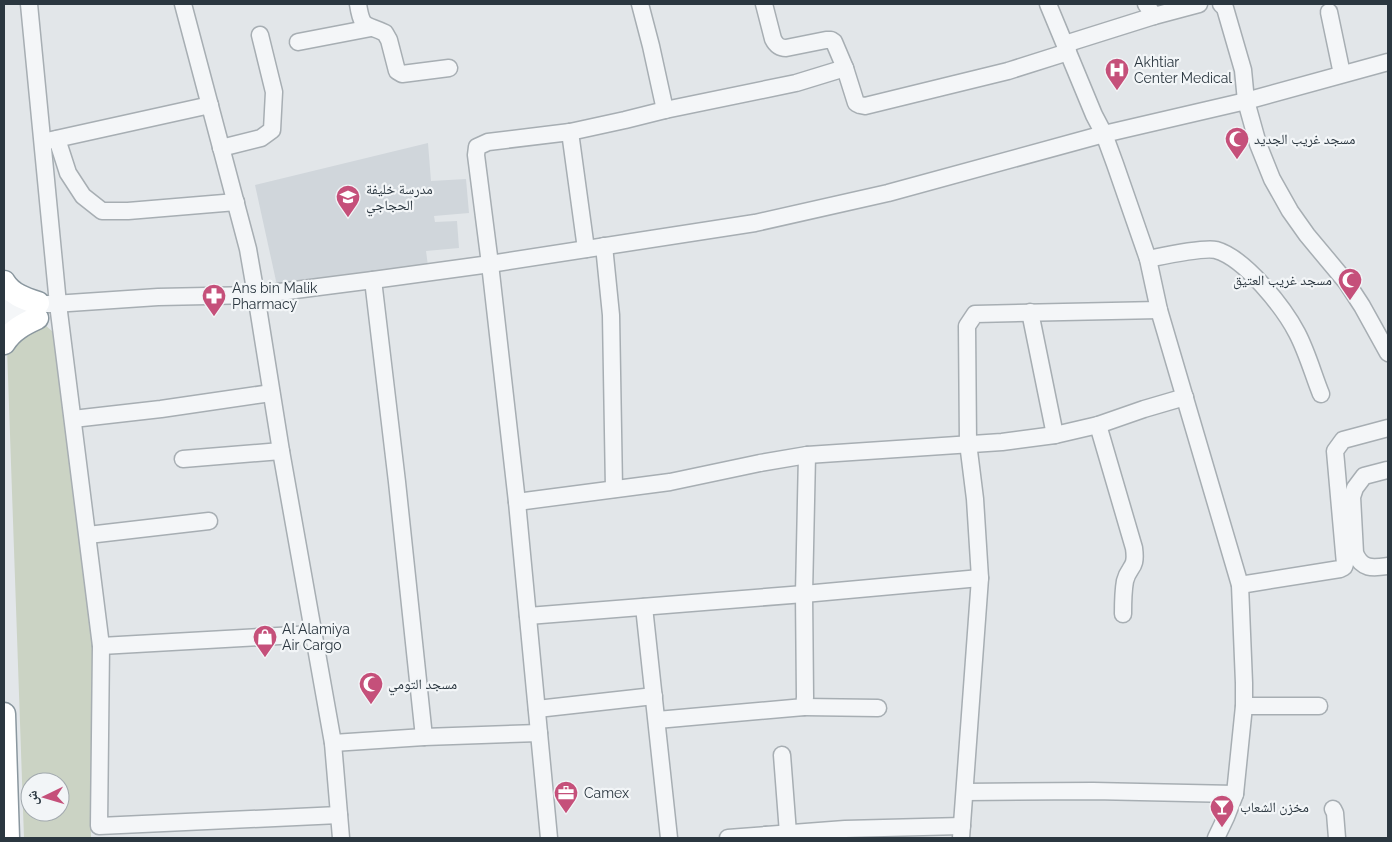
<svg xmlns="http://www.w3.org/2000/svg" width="1392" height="842" font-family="Raleway,'Noto Naskh Arabic',sans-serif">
<rect width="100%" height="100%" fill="#e2e6e9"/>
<!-- built -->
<polygon fill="#d0d6db" points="428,143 431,181 466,179 469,213 434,216 435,222 457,221 459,248 426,251 428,266 278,290 255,185"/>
<!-- green -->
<path fill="#cbd3c4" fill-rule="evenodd" d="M 45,325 L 53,332 L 58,354 L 94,656 L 91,838 L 24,838 L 7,348 L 33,327 ZM 30,782 L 60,782 L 60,812 L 30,812 Z"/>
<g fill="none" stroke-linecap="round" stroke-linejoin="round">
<defs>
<g id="minor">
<polyline points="29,4 58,304 101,646 99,826 339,815"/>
<polyline points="183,4 248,249 256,295 281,451 333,743 341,838"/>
<path d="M 358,4 C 362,30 365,23 385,33 L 389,40 L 397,71 L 402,74 L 449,68"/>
<polyline points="1048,4 1094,115 1104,134 1115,164 1148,259 1159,310 1240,585 1244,683 1244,706 1235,794 1226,817 1216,838"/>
<polyline points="1221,4 1225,8 1243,70 1246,101 1258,144 1272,179 1290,211 1307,235 1347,283 1362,306 1388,353"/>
<polyline points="1329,12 1342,74"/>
<polyline points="1154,16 1199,4"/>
<polyline points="298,42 371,28"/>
<polyline points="1065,44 1154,16 1146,4"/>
<polyline points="845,68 856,103 860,105 865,106 1008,71 1068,52"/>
<path d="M 665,110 L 796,83 L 845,68 L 834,42 L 831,40 L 826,40 L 786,48 C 779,48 776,45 773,39 L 764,4"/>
<polyline points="570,132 586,249"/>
<polyline points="57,139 68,173 83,196 102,211 128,211 236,202"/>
<polyline points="47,141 210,105"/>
<polyline points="221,148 261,138 272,130 274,92 260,35"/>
<polyline points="604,246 611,315 614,489"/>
<path d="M 1148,259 C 1163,256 1203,247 1216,250 C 1245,258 1284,308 1297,333 C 1307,352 1313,374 1321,394"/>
<polyline points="373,280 397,482 424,737"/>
<polyline points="4,304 54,304 158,297 256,295 373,280 490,264 755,223 888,193 1104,134 1246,101 1388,62"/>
<polyline points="1030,312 1055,435"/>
<polyline points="4,319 34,318"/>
<polyline points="73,419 161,409 271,393"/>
<path d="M 1098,425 L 1134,548 C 1137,570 1129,565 1125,581 C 1123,592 1123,603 1123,614"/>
<polyline points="183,459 281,451"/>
<path d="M 1387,470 L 1364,476 L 1355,488 L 1352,497 L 1355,553 C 1362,570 1373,568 1388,566"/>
<polyline points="517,502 670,482 760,463 807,455 1002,442 1055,435 1098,425 1144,409 1185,397"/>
<polyline points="88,535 209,521"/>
<polyline points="1240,585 1340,569 1344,567 1345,564 1335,451 1343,440 1388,428"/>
<polyline points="644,607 669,838"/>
<polyline points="528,616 804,594 980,578"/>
<polyline points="101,646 314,634"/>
<polyline points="1244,706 1319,706"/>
<polyline points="804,707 878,708"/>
<polyline points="537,709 654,696"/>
<polyline points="657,720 804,707 805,697 804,594 807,455"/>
<polyline points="333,743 424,737 539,733"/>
<polyline points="782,755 788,833"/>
<polyline points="965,792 1093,791 1235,794"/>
<polyline points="1333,809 1335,813 1337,838"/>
<polyline points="766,835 845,829 962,826"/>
<polyline points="549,838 517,502 490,264 476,155 477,147 488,142 570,132 625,120 665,110 651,46 640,4"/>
<polyline points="728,838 766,835 772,838"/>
<polyline points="961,838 980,578 975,499 968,443 967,326 975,314 1159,310"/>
</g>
<g id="highway">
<path d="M 4,282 C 11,294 25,299 38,303"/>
<path d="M 4,343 C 12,330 24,324 37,318"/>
<polyline points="4,714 8,838"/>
</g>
</defs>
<!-- minor casing -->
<use href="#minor" stroke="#a7aeb3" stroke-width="19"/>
<!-- highway casing -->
<use href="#highway" stroke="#8a979f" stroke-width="25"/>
<!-- minor -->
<use href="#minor" stroke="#f4f6f8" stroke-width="16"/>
<!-- highway -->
<use href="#highway" stroke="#fff" stroke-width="22"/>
</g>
<!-- icons -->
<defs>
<symbol id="hospital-pin" viewBox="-11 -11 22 30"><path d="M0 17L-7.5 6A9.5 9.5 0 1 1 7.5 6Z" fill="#c5507a" stroke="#f2f5f7"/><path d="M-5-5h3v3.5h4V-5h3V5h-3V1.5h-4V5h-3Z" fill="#fff"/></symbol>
<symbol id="mosque-pin" viewBox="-11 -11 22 30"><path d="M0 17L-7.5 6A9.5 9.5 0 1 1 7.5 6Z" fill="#c5507a" stroke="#f2f5f7"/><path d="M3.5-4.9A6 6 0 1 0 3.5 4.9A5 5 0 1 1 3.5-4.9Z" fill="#fff"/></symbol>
<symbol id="school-pin" viewBox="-11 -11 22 30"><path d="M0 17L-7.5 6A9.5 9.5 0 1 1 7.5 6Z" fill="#c5507a" stroke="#f2f5f7"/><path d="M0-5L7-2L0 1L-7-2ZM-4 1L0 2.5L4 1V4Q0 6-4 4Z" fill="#fff"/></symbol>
<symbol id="pharmacy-pin" viewBox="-11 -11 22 30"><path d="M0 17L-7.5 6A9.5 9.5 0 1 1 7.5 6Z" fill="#c5507a" stroke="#f2f5f7"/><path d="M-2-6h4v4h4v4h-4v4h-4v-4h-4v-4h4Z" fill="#fff"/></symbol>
<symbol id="shop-pin" viewBox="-11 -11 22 30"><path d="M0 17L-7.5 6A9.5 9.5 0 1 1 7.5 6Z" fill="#c5507a" stroke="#f2f5f7"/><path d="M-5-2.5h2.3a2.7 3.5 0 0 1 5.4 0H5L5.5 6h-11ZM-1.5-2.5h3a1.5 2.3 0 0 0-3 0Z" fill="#fff"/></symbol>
<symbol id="office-pin" viewBox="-11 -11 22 30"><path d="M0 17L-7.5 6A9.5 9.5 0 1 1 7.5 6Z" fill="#c5507a" stroke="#f2f5f7"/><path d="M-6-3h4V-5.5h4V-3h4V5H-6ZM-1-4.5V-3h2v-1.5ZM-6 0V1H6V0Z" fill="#fff"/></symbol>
<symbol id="bar-pin" viewBox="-11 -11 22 30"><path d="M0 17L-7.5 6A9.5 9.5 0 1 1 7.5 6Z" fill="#c5507a" stroke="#f2f5f7"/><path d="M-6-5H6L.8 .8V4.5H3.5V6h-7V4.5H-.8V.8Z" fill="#fff"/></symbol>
</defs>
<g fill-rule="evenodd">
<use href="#hospital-pin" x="1103" y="56" width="28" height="38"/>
<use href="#mosque-pin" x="1223" y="125" width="28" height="38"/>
<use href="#school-pin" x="334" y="183" width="28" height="38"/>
<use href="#mosque-pin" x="1336" y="266" width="28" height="38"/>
<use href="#pharmacy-pin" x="200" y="282" width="28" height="38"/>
<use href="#shop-pin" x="251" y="623" width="28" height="38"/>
<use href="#mosque-pin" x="357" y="670" width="28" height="38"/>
<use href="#office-pin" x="552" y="779" width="28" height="38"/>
<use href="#bar-pin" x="1208" y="793" width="28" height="38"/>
</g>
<g text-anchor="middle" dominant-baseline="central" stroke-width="4.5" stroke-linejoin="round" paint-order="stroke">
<!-- poi labels -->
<g font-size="14" fill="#2b3740" stroke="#f2f5f7" text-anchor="start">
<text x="1134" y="62">Akhtiar<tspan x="1134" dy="16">Center Medical</tspan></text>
<text x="1254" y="139">مسجد غريب الجديد</text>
<text x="366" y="189">مدرسة خليفة<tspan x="366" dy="16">الحجاجي</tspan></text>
<text x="1332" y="280" text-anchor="end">مسجد غريب العتيق</text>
<text x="232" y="288">Ans bin Malik<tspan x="232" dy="16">Pharmacy</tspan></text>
<text x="282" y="629">Al Alamiya<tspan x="282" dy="16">Air Cargo</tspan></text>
<text x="388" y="684">مسجد التومي</text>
<text x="584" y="793">Camex</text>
<text x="1240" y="807">مخزن الشعاب</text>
</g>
</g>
<!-- border -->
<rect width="1392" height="842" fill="none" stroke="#2b3740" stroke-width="10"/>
<!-- north arrow -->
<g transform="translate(45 797) rotate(265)"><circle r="24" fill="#f2f5f7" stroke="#a2a9ae"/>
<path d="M0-4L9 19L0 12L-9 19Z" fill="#c5507a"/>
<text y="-8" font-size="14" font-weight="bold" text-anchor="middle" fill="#2b3740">ش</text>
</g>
</svg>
